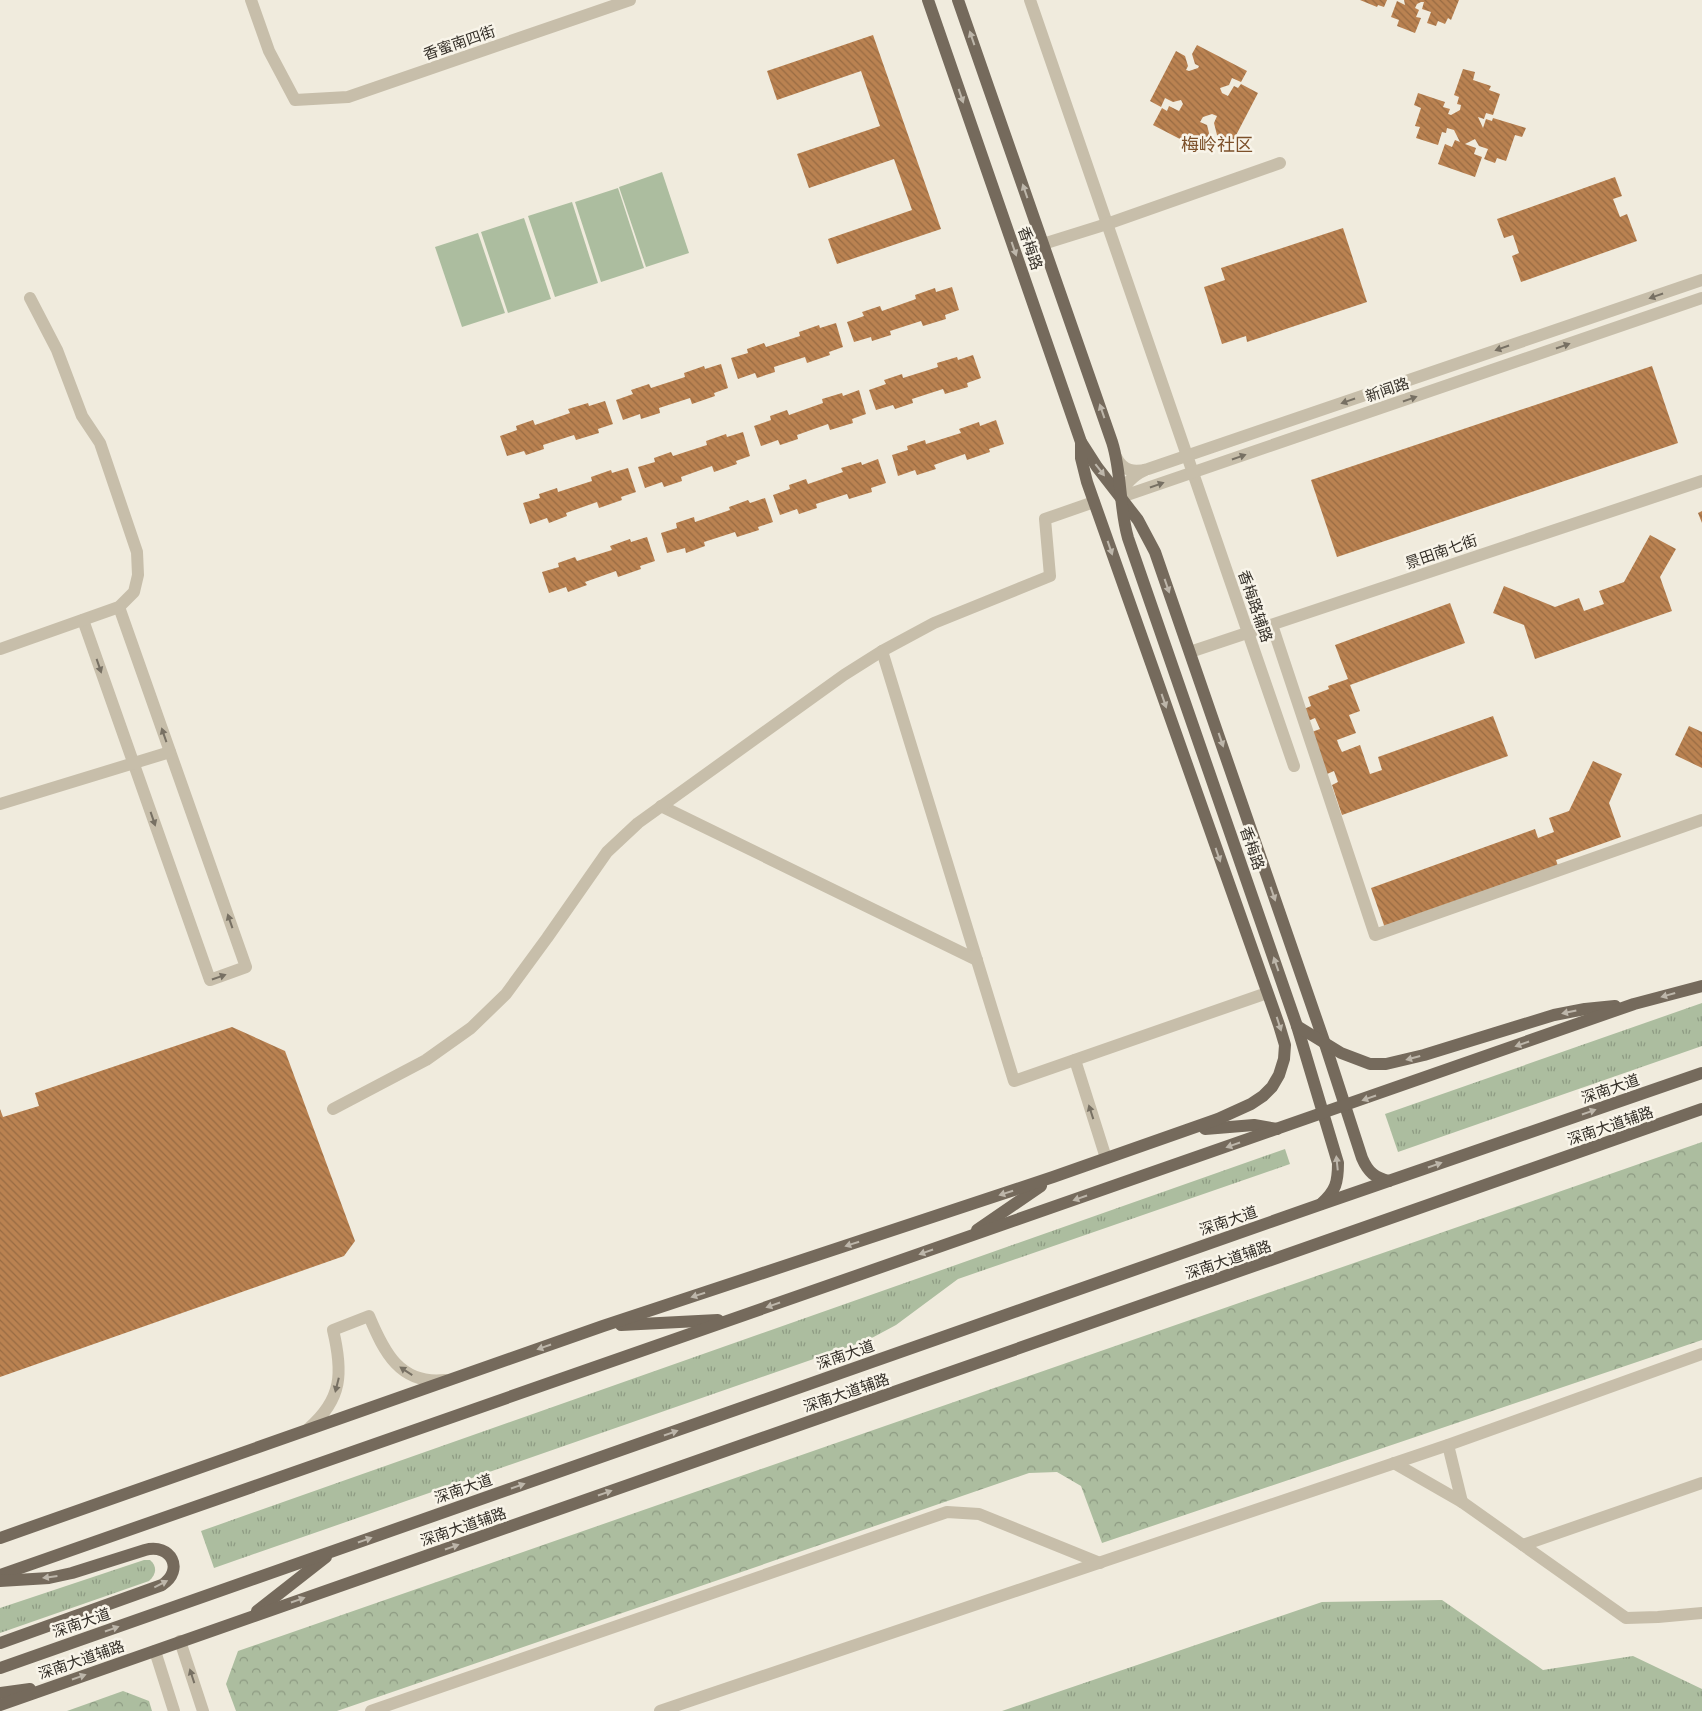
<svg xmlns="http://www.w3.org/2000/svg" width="1702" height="1711" font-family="'Noto Sans','Noto Sans SC',sans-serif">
<defs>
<pattern id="grass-tufts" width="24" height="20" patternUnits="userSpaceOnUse" patternTransform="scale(1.25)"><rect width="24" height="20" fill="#acbd9f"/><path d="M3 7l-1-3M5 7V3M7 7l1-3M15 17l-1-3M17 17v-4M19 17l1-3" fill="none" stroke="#8d9a82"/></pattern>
<pattern id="forest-crowns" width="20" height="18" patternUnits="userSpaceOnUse" patternTransform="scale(1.25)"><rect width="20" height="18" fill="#acbd9f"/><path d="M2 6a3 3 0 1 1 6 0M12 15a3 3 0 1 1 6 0" fill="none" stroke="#8d9a82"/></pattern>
<pattern id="building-back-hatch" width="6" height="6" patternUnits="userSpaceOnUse" patternTransform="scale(1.25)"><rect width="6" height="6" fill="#ba8251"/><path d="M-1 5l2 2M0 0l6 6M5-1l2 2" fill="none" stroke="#986b43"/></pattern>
</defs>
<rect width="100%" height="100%" fill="#f0ebdd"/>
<!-- grass -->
<g fill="url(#grass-tufts)">
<polygon points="1702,1003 1702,1046 1398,1152 1385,1114"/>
<polygon points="1285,1149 1290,1164 958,1279 896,1325 868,1340 214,1568 201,1531"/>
<path d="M 144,1560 L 150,1560 C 157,1566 157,1574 149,1581 L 0,1633 L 0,1608 Z"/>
<polygon points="1442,1600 1543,1670 1633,1656 1702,1689 1702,1711 1002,1711 1322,1602"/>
</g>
<!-- forest -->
<g fill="url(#forest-crowns)">
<polygon points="1702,1142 1702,1340 1102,1543 1081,1486 1057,1472 1029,1473 337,1711 236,1711 226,1684 238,1651"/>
<polygon points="123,1691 149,1701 152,1711 67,1711"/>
</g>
<!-- pitch -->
<g fill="#acbd9f">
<polygon points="662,172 689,253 646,267 619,187"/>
<polygon points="618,188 644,268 601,282 575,202"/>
<polygon points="572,202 598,283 555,297 528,216"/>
<polygon points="524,218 551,299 508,313 481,232"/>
<polygon points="478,233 505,313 462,327 435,247"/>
</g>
<!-- building -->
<g fill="url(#building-back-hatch)">
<polygon points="1360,0 1387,0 1384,7 1378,5 1377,7"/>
<polygon points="1404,0 1459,0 1451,20 1448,18 1445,24 1438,21 1436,26 1427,23 1431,12 1422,9 1424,2 1421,2 1417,4 1415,8 1419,10 1416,17 1421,18 1415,33 1397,26 1399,20 1391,17 1397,1 1405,5"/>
<polygon points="873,35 941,229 837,264 828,239 912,210 894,159 809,188 797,154 880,126 861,71 777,100 767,71"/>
<polygon points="1197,45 1247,71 1241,82 1232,78 1229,85 1220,88 1222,93 1228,96 1234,86 1238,88 1241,84 1258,93 1232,143 1217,135 1214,123 1217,116 1212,114 1203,117 1200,122 1207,125 1210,137 1203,151 1153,125 1162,108 1167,111 1169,106 1179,111 1183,104 1181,100 1173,102 1165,98 1161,107 1150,101 1176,51 1185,56 1188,66 1186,70 1189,71 1198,68 1199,66 1195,64 1192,54"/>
<polygon points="1463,69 1475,72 1473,80 1491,86 1489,90 1500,94 1493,115 1486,113 1484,119 1478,117 1483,128 1486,119 1492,121 1493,118 1526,128 1522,137 1515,135 1506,161 1497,158 1495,163 1484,159 1488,149 1479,146 1475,139 1465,144 1476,148 1474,154 1482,157 1475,177 1438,164 1445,144 1452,147 1455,140 1460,142 1454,130 1447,128 1446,133 1442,132 1438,145 1416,138 1420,127 1415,126 1421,108 1414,105 1418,93 1445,102 1443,107 1450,109 1448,114 1451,115 1460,110 1461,105 1457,104 1459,97 1454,95"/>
<polygon points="1615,177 1622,196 1613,199 1620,217 1627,214 1637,241 1521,282 1512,256 1519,253 1513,235 1504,238 1497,219"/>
<polygon points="1343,228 1367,302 1247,342 1246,336 1222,344 1204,287 1225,280 1221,268"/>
<polygon points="952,287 959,310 945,315 946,319 923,326 921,321 890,331 891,335 872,341 871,337 854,342 847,322 864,316 862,312 880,306 882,311 916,299 915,295 935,288 936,292"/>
<polygon points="836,323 843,347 829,352 830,355 807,363 805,357 774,367 775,372 757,378 755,373 738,379 731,358 748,353 747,349 764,343 766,347 800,336 799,332 819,325 820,328"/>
<polygon points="973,355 981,378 967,383 968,387 945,394 943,389 912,399 913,403 895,409 893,405 876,410 869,390 886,384 884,380 902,374 903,378 938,367 937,363 957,357 958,360"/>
<polygon points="721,364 728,388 714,393 715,396 692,404 690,398 659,408 660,413 641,419 640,414 623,420 616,400 633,394 631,390 649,384 651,388 685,377 684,373 704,366 705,369"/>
<polygon points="1652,366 1678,443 1337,557 1311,480"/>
<polygon points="859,390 866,414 852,419 853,423 830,430 828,424 797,435 798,439 780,445 778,440 761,446 754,426 771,420 770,416 787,410 789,415 823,403 822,399 842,393 843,396"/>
<polygon points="605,401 613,424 598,429 599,433 576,440 574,435 543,445 544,449 526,455 524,451 507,456 500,436 517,430 516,426 533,420 535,425 570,413 568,409 588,403 589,406"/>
<polygon points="996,420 1004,444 989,449 990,452 967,460 965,454 934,465 936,469 917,475 915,470 898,476 892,455 908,450 907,446 925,440 926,444 961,433 959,429 979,422 980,426"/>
<polygon points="743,432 750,456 736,461 737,464 714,472 712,466 681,477 682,481 664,487 662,482 645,488 638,467 655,462 654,458 671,452 673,456 707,445 706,441 726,434 727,437"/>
<polygon points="878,459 886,483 871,488 872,492 849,499 847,494 816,504 817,508 799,514 797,509 780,515 773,495 790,489 789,485 806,479 808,484 843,472 841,468 861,462 862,465"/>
<polygon points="628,468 636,492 621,497 622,500 599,508 597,502 566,513 567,516 549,523 547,518 530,524 523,503 540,498 539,494 557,488 558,492 592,481 591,477 611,470 612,473"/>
<polygon points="765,498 773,522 758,527 759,530 737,537 735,532 704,542 705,546 686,553 685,548 667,553 661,533 677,528 676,523 694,517 695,522 730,510 729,507 748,500 750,503"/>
<polygon points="1702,511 1702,523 1698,513"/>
<polygon points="1650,535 1676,549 1660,577 1672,611 1535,659 1524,625 1493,613 1504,586 1555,607 1579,598 1584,611 1604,604 1599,591 1624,582"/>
<polygon points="647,537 655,561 640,566 641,569 618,577 616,571 585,582 587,585 568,592 566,587 549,593 542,572 559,567 558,563 575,557 577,561 612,550 610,546 630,539 631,542"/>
<polygon points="1450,603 1465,643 1350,685 1360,711 1349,715 1356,733 1337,740 1339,746 1342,752 1360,745 1370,774 1382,770 1378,757 1493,716 1508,756 1342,815 1332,785 1338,782 1334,771 1327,774 1312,732 1320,729 1315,718 1308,721 1304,709 1311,706 1308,697 1329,689 1328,686 1348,679 1335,645"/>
<polygon points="1689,726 1702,732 1702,768 1675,755"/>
<polygon points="1593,761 1622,774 1609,803 1621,837 1556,860 1558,866 1385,928 1371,888 1535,829 1538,838 1554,832 1549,818 1569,811"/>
<polygon points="232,1027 285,1051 355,1241 344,1256 0,1377 0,1109 3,1117 39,1106 35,1093"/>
</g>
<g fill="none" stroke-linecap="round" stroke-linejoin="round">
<!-- minor -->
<g stroke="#c7beaa" stroke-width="12">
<polyline points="251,0 269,51 295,100 348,97 630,0"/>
<polyline points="1030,0 1294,766"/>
<polyline points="1043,244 1107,224 1280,163"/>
<path d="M 1116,457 C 1123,471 1134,473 1148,469 L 1702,280"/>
<polyline points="1121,497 1702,298"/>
<path d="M 1121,497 C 1124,484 1132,476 1145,470"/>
<polyline points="83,620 210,980 246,967 119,607"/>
<polyline points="1272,625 1375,935 1702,820"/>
<polyline points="0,649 119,607 134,592 138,575 137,552 100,443 82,416 57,350 30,298"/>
<polyline points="882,651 1014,1081 1267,993"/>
<polyline points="1190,652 1702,481"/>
<polyline points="0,804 170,752"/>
<polyline points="661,806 977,960"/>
<polyline points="1075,1060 1106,1158"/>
<polyline points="333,1109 426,1060 471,1028 506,994 547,938 607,852 638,823 844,675 882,651 934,623 1050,576 1045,519 1094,502"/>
<path d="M 308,1429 C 343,1399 343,1372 333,1330 L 369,1316 C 384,1352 400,1385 445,1380"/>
<polyline points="1448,1445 1462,1502"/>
<polyline points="1394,1463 1462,1502 1626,1618 1658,1617 1702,1613"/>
<polyline points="1523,1545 1702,1483"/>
<polyline points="180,1641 203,1711"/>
<polyline points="155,1651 174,1711"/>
<polyline points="371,1711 947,1512 979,1514 1100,1563"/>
<polyline points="660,1711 1448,1445 1702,1354"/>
</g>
<!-- major -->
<g stroke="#756a5c" stroke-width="12">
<path d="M 928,0 L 1081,442 L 1097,467 L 1138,520 L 1155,552 L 1325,1044 L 1362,1158 C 1368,1172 1375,1178 1389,1181"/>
<path d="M 958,0 L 1112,442 C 1122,473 1119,507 1128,538 L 1297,1026 L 1338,1163 C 1338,1182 1336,1191 1321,1204"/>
<polyline points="1297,1026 1341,1053 1370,1064 1386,1064 1424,1055 1554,1015 1585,1009 1615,1006"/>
<polyline points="1205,1129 1254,1125 1277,1129"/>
<polyline points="977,1230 1041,1186"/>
<polyline points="621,1325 718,1320"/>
<polyline points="0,1538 603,1326 1053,1177 1218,1119 1251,1104 1263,1096 1272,1087 1279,1075 1284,1059 1285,1045 1279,1025 1087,482 1081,458 1081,442"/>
<polyline points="0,1575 1634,1004 1702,986"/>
<path d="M 0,1581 L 49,1578 L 72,1573 L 145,1550 C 171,1543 185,1570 162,1585 L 0,1643"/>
<polyline points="257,1611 326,1557"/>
<polyline points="0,1668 1319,1205 1702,1073"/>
<polyline points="0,1693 30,1689"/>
<polyline points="0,1705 1702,1109"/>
</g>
</g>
<!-- one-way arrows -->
<defs><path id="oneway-solid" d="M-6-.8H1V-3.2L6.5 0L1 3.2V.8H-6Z" transform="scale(1.25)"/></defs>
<g fill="#bdb6aa">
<use href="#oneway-solid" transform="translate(972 38) rotate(-109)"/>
<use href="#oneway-solid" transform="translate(961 96) rotate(71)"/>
<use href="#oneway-solid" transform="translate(1025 191) rotate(-109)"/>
<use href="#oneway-solid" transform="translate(1014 249) rotate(71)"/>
<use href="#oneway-solid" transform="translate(1102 411) rotate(-109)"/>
<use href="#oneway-solid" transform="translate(1100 470) rotate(52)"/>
<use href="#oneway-solid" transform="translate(1110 548) rotate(71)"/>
<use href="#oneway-solid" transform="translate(1167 586) rotate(71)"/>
<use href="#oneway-solid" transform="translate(1164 701) rotate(71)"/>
<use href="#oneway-solid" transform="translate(1221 740) rotate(71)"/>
<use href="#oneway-solid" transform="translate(1218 855) rotate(71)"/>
<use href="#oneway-solid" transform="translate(1273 894) rotate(71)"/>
<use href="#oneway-solid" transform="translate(1276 964) rotate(-109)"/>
<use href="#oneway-solid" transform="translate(1668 995) rotate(164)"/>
<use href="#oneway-solid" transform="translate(1569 1012) rotate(168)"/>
<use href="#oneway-solid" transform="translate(1279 1024) rotate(72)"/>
<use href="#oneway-solid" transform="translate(1522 1044) rotate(161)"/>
<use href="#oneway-solid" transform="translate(1413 1058) rotate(165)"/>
<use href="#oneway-solid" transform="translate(1369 1098) rotate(161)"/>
<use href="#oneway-solid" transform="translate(1589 1112) rotate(-19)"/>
<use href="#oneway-solid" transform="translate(1233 1145) rotate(161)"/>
<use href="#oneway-solid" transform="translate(1337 1163) rotate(-96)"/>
<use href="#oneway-solid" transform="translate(1435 1165) rotate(-19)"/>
<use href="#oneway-solid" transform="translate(1006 1193) rotate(162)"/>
<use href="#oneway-solid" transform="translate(1080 1198) rotate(161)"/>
<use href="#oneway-solid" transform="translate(852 1244) rotate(162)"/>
<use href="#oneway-solid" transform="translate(926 1252) rotate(161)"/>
<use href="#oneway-solid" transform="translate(698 1295) rotate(162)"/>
<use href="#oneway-solid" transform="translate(773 1305) rotate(161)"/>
<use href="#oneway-solid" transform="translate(544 1347) rotate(161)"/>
<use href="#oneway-solid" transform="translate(671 1433) rotate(-19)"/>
<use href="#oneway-solid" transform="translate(518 1486) rotate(-19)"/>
<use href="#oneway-solid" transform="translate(605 1493) rotate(-19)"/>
<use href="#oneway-solid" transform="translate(365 1540) rotate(-19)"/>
<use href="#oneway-solid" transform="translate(452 1547) rotate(-19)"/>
<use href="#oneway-solid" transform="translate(50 1577) rotate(173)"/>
<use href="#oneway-solid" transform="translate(161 1584) rotate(-27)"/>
<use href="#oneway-solid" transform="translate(298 1600) rotate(-19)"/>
<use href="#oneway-solid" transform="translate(112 1629) rotate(-19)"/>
<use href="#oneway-solid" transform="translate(79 1677) rotate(-19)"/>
</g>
<g fill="#777063">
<use href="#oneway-solid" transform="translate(1656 296) rotate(161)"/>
<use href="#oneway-solid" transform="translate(1563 346) rotate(-19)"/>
<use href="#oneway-solid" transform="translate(1502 348) rotate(161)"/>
<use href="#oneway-solid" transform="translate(1410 399) rotate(-19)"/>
<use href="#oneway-solid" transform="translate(1348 401) rotate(161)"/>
<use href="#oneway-solid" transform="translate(1239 457) rotate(-19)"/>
<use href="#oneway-solid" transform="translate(1157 485) rotate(-19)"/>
<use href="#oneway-solid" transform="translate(99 666) rotate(71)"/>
<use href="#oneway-solid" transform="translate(164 735) rotate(-109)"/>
<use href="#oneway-solid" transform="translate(153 819) rotate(71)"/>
<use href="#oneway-solid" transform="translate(230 921) rotate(-109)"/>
<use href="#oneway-solid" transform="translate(219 977) rotate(-19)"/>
<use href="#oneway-solid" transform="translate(1091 1112) rotate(-108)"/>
<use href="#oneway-solid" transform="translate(406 1371) rotate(-147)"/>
<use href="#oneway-solid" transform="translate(337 1385) rotate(104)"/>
<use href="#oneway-solid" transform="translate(192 1676) rotate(-108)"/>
</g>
<g text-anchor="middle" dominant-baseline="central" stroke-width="5" stroke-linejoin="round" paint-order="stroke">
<!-- street labels -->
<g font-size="15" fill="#353029" stroke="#f8f4e9">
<text transform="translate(459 42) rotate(-19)">香蜜南四街</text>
<text transform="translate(1031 248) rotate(71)">香梅路</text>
<text transform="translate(1387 389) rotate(-19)">新闻路</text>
<text transform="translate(1441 551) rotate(-19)">景田南七街</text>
<text transform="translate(1256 606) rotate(71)">香梅路辅路</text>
<text transform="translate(1253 848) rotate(71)">香梅路</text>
<text transform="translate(1610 1088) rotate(-19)">深南大道</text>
<text transform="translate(1610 1125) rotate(-19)">深南大道辅路</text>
<text transform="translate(1228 1220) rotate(-19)">深南大道</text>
<text transform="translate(1228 1259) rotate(-19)">深南大道辅路</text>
<text transform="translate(845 1354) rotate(-19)">深南大道</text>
<text transform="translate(846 1392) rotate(-19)">深南大道辅路</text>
<text transform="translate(463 1488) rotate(-19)">深南大道</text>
<text transform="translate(463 1526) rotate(-19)">深南大道辅路</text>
<text transform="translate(81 1622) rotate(-19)">深南大道</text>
<text transform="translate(81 1659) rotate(-19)">深南大道辅路</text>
</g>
<!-- quarter labels -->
<g font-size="18" fill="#7c502a" stroke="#f8f4e9">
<text x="1217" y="144">梅岭社区</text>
</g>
</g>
</svg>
